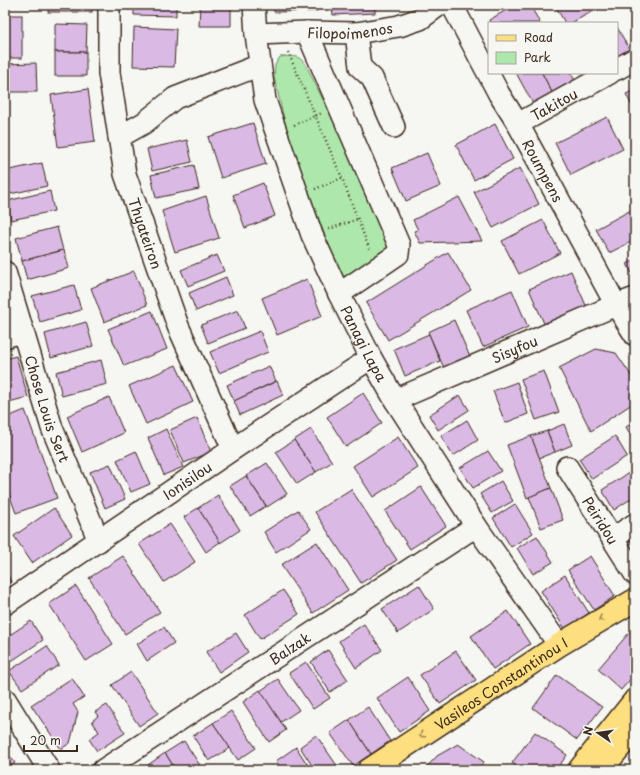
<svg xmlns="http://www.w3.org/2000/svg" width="640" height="775" font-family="'Playpen Sans',sans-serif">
<rect width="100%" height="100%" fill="#f6f6f2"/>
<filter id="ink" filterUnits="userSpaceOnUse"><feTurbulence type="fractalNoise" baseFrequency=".025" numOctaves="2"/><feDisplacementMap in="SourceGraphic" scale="8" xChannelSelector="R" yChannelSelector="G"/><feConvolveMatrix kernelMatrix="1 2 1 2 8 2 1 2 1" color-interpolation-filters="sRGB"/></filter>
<g filter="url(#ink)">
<!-- green -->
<polygon fill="#aee7ac" stroke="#748865" points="288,56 298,57 305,63 391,239 390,249 376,265 342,279 325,236 288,135 274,77 275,65 280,57"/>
<!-- building -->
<g fill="#dab9e5" stroke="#3b2a1e">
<rect x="48" y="5" width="44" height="7"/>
<polygon points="134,5 176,5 176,16 134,15"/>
<polygon points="200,5 231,5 231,26 199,26"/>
<polygon points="274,5 317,5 317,11 274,12"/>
<polygon points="332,5 375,5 375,13 333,15"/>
<polygon points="515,5 530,5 540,23 490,23 489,20"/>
<polygon points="555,5 595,5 597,9 571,23 565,23"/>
<polygon points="627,5 635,5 635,21"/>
<rect x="5" y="15" width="17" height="43"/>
<polygon points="55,24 87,25 86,52 55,52"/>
<polygon points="134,27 176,29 174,67 133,66"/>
<polygon points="617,27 632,54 617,62"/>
<rect x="55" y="52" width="31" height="24"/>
<polygon points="36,63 37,92 5,92 5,64"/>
<polygon points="516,73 542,73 555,98 536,109"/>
<polygon points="542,73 571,73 577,85 555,98"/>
<polygon points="88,89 95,142 58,147 51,95"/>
<polygon points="635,90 635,112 626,94"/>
<polygon points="607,117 623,149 571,175 555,143"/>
<polygon points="253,123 266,164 221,178 208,137"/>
<polygon points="495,124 513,159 474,180 456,145"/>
<polygon points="187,140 192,162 152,171 147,149"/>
<polygon points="427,153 441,186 406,201 392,168"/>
<polygon points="42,163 47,186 5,195 5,171"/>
<polygon points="194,165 199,189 156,198 151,175"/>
<polygon points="520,168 539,204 493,228 474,192"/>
<polygon points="263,183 275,216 245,228 233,195"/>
<polygon points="50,191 54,211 11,220 7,201"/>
<polygon points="206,196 219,238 175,252 162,211"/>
<polygon points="459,197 482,241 420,243 414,231 418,230 413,220"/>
<polygon points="635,208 635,240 609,253 596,229"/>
<polygon points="543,220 560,253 519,274 502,241"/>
<polygon points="57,227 63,250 22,261 16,238"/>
<polygon points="64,250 69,268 27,280 22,261"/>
<polygon points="448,252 471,290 388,340 366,303"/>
<polygon points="217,255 224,271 188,286 181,270"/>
<polygon points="635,260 635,279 627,264"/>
<polygon points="134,271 147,305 104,322 91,288"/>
<polygon points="571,271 588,310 546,328 529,289"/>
<polygon points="226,277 233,295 196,311 189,293"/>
<polygon points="307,279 322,316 277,335 262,298"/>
<polygon points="74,285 81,310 40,322 32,296"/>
<polygon points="512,290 528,327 483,347 466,310"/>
<polygon points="238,310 245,328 208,343 201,325"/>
<polygon points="152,311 167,349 124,366 108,329"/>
<polygon points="454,320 470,357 444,368 428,332"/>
<polygon points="86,322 93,346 51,358 45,334"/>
<polygon points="260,331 268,352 219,373 210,352"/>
<polygon points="429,334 440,361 405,376 394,349"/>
<polygon points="596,349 616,353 635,381 635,402 591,431 559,368"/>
<polygon points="16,356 28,397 5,403 5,359"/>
<polygon points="101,360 107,384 62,396 56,372"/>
<polygon points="176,365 193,402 146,424 129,386"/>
<polygon points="269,366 276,381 234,401 227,385"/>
<polygon points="544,371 559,412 536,420 521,379"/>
<polygon points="277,381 283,395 240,415 234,401"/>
<polygon points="517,382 528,414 505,423 493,391"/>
<polygon points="363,393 382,423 346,447 327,417"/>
<polygon points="460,395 469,410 438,430 429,415"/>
<polygon points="109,397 124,433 82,452 67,416"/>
<polygon points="25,410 57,498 16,513 5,483 5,418"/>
<polygon points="197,418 211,452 184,463 170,430"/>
<polygon points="467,420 478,440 453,456 441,436"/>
<polygon points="635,421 635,442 626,427"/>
<polygon points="564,424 572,445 555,452 547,431"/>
<polygon points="166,429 183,467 164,475 148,438"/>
<polygon points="311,429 332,462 316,472 294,440"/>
<polygon points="547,431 555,452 539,458 531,436"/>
<polygon points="531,436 551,488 527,498 507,445"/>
<polygon points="615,436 627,456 592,479 579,459"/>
<polygon points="398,437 418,468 373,497 353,466"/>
<polygon points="294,440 316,472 297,484 276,452"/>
<polygon points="136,451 150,484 131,492 117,460"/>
<polygon points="488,451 501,471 473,488 460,468"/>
<polygon points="267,463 287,494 267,507 246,476"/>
<polygon points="110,464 125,499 105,508 90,472"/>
<polygon points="635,469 635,496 614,510 602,490"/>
<polygon points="246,476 266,506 250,516 230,486"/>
<polygon points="501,481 513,501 492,513 480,494"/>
<polygon points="421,487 446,526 410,549 385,511"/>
<polygon points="551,488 563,520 541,528 529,497"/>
<polygon points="351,489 397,560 361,583 315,512"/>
<polygon points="218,495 240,530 220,543 198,508"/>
<polygon points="515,504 533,533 511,547 493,518"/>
<polygon points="54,508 72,535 32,563 14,536"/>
<polygon points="198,508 220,542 206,552 184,517"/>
<polygon points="298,510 311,529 276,552 264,532"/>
<polygon points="170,524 195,562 164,582 139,544"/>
<polygon points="537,536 553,562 533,574 517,548"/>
<polygon points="317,542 348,590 313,613 281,565"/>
<polygon points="123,556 160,612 125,634 89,578"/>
<polygon points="590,556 615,596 594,610 568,570"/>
<polygon points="5,569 11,582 5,585"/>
<polygon points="565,575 589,613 565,629 541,591"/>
<polygon points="419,585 434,609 398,633 382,609"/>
<polygon points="76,586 113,644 86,661 49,604"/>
<polygon points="283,590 299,614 260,639 245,615"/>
<polygon points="508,611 530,644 493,669 471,636"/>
<polygon points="31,621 43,640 7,664 5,660 5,638"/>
<polygon points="364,624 382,650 356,668 339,641"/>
<polygon points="635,626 635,674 621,690 598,669"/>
<polygon points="164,627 174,643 147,661 137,644"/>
<polygon points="236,633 248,652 219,672 206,652"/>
<polygon points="47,646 59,665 22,689 9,671"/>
<polygon points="328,650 348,680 330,692 311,662"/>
<polygon points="456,651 476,680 440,704 420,675"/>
<polygon points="306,662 330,698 313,709 289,673"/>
<polygon points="131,672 158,713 139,726 112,685"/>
<polygon points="557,675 602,707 577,740 533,708"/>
<polygon points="408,677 430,711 399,732 377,698"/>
<polygon points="72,678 84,697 73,704 78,712 70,743 61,749 31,705"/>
<polygon points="278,679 299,710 281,722 260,691"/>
<polygon points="260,690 286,730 269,742 243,702"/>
<polygon points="107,705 125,733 97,751 89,739 99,732 92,721 98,716 95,712"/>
<polygon points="368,707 390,741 371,754 349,720"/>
<polygon points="231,711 256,748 238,760 213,723"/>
<polygon points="349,720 371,754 353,766 330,733"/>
<polygon points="213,723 230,748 209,761 193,736"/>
<polygon points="535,732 567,755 556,770 521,770 512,763"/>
<polygon points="316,735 340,770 315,770 300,747"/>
<polygon points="184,741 203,770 176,770 165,753"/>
<polygon points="458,744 484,762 478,770 424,770 437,756"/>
<polygon points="296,747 311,770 282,770 276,761"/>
<polygon points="5,749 15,763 5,770"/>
<polygon points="165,753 176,770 151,770 148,765"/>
</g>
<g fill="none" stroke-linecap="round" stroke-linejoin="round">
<defs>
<g id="minor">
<path id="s1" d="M 109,5 L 109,73 L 125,174 L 178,326 L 233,449"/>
<path id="s2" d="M 254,5 L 256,34 L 265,100 L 312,235 L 339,294 L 371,358 L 395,400 L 476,526 L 559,645"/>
<path id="s3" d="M 452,5 L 499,94 L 518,124 L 616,305 L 635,335"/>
<polyline points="307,32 399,245 398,254 339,294"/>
<polyline points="356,33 360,67 372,78 394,127"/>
<path id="s4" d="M 256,34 L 307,32 L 356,33 L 399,26 L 420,19 L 439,5"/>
<polyline points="617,69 635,59"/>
<path id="s5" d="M 518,124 L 610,73"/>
<polyline points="119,137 144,123 175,98 260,65"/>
<path id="s6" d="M 5,272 L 52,428 L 99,541"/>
<polyline points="5,337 23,331"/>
<path id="s7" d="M 395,400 L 616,305 L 635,298"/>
<path id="s8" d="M 567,467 L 635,574"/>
<polyline points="613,538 635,524"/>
<path id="s9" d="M 5,604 L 233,449 L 371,358"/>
<polyline points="5,699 49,770"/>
<path id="s10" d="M 103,770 L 476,526"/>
</g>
<g id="major">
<path id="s11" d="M 369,770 L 559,645 L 635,600"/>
<polyline points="579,770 635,700"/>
<polyline points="601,770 635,729"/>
</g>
</defs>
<!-- minor casing -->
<use href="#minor" stroke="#3b2a1e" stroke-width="24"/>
<!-- major casing -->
<use href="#major" stroke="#3b2a1e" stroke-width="25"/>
<!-- path -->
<g stroke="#3b2a1e" stroke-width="2.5" stroke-dasharray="1 3" stroke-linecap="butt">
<polyline points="288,52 342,178 370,251"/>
<polyline points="294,125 322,113"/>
<polyline points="315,189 342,178"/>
<polyline points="329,229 358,219"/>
</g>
<!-- minor -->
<use href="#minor" stroke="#f6f6f2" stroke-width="21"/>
<!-- major -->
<use href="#major" stroke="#fedf80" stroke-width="22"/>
</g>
<!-- one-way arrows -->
<defs><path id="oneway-chevron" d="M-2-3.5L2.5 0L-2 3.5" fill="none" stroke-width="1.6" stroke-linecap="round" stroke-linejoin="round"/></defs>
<g stroke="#9c844f">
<use href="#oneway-chevron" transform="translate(601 619) rotate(149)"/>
<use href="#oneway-chevron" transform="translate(422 735) rotate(146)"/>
</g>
</g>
<g text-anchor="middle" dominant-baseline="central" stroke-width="3" stroke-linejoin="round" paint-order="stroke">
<!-- street labels -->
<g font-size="14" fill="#3b2a1e" stroke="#f6f6f2">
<text stroke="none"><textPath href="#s4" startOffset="94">Filopoimenos</textPath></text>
<text stroke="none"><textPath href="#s5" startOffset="41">Takitou</textPath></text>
<text stroke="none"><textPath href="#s3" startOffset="189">Roumpens</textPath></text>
<text stroke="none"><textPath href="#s1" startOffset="233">Thyateiron</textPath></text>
<text stroke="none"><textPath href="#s2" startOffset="359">Panagi Lapa</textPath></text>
<text stroke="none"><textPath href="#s7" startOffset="130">Sisyfou</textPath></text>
<text stroke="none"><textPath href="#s6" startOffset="143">Chose Louis Sert</textPath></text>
<text stroke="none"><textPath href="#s9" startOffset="220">Ionisilou</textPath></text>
<text stroke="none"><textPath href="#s8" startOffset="63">Peiridou</textPath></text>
<text stroke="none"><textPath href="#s10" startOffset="223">Balzak</textPath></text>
<text stroke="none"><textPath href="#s11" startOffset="158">Vasileos Constantinou I</textPath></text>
</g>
</g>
<!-- margin -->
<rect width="640" height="775" fill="none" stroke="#f6f6f2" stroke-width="20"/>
<rect x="10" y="10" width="620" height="755" fill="none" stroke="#3b2a1e" stroke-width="1.5" filter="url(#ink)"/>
<!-- legend -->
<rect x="488" y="22" width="130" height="52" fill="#f6f6f2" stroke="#aba49d"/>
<rect x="496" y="35" width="20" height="6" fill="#fedf80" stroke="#aba49d"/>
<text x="524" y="42" font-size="12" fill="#3b2a1e">Road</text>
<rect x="496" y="52" width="20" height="12" fill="#aee7ac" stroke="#aba49d"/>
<text x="524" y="62" font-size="12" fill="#3b2a1e">Park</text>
<!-- north arrow -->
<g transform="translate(598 733) rotate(283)" stroke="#f6f6f2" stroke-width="3" paint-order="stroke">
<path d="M0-3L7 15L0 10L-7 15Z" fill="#3b2a1e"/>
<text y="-6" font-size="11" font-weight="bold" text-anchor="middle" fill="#3b2a1e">N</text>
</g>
<!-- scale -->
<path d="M24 745v6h53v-6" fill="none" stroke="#3b2a1e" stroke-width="2"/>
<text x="30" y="745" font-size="12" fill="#3b2a1e" stroke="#f6f6f2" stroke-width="3" paint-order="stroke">20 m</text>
</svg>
